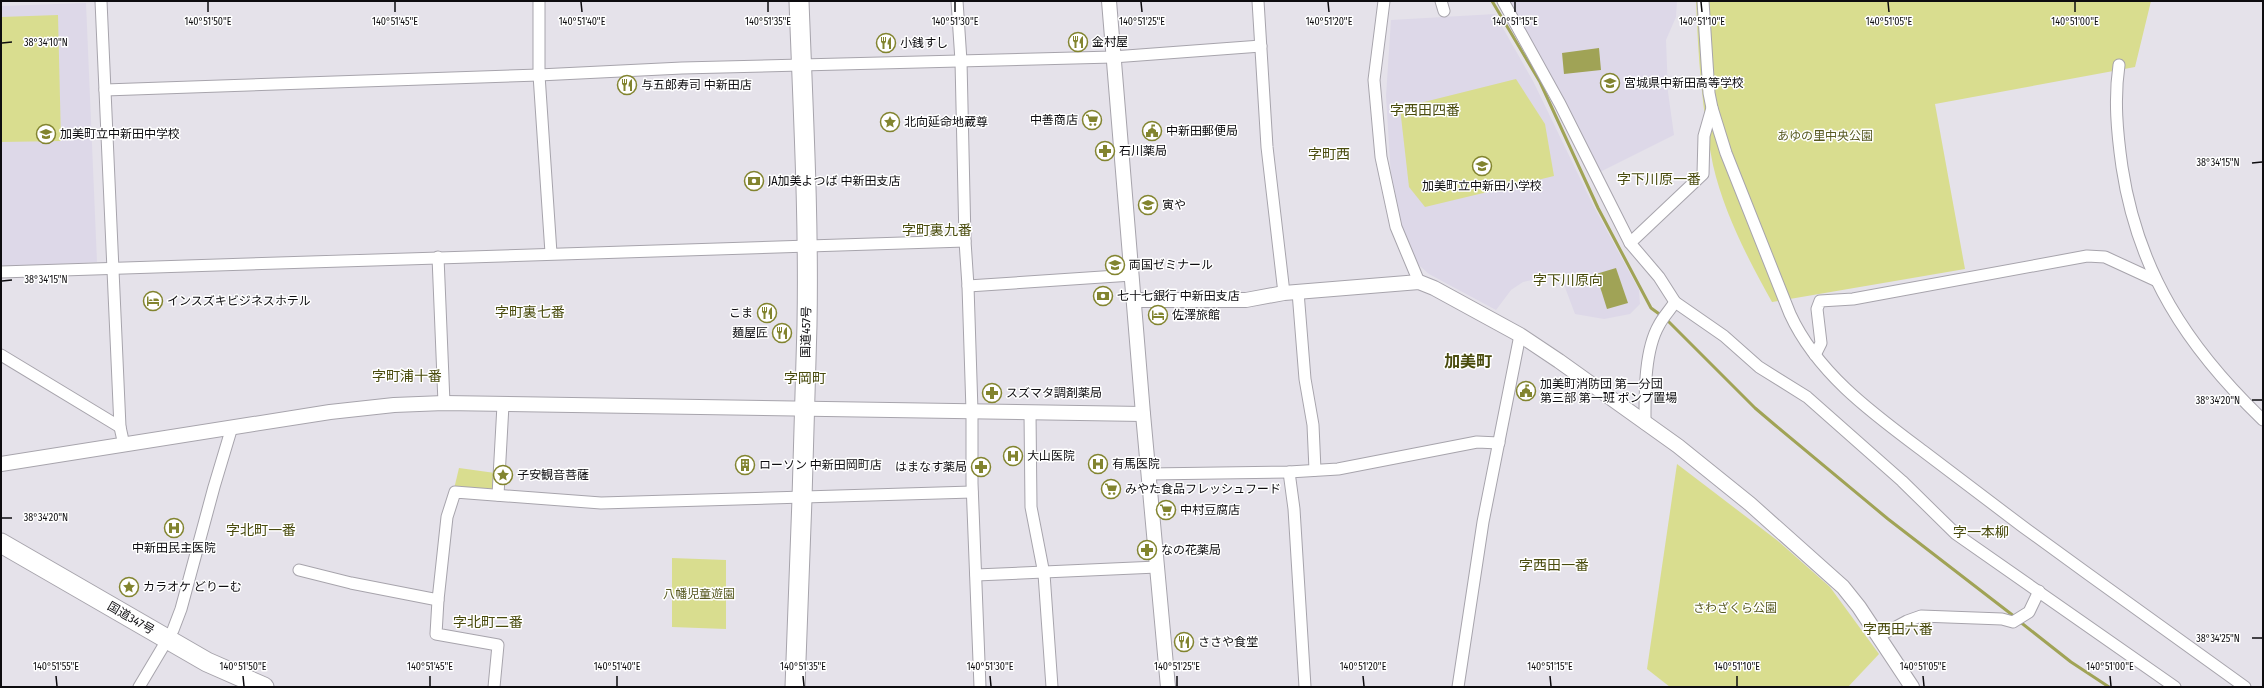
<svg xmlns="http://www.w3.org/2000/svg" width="2264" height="688" font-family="'Fira Sans Condensed','Noto Sans JP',sans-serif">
<rect width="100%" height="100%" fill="#e5e2ea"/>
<!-- built -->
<g fill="#ddd8e8">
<polygon points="1507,1 1677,1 1676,17 1666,40 1668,92 1674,135 1598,173"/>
<polygon points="86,3 97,262 1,267 1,6"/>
<polygon points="1495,14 1533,81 1593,205 1639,290 1640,304 1630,314 1604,319 1575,314 1560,274 1523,282 1511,290 1496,310 1429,274 1414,261 1397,212 1391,177 1386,96 1391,20"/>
</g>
<!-- green -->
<g fill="#d9dd8f">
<path d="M 1696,1 L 2151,1 L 2135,67 L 1935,104 L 1965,269 L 1772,302 C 1748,259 1724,213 1713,165 C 1702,111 1698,55 1696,1 Z"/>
<polygon points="58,15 61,141 1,142 1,17"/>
<polygon points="1516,79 1545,124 1554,176 1425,207 1409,187 1400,108"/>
<polygon points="1677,464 1778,541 1830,587 1879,654 1848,687 1670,687 1647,669"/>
<polygon points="459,468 495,473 494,493 454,489"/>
<polygon points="672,558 726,560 726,629 672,627"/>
</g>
<!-- water -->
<g fill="#a0a356">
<polygon points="1599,48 1601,70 1564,74 1562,53"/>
<polygon points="1616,268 1628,303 1607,309 1596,274"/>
</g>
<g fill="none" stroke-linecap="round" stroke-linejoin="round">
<!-- stream -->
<g stroke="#a0a356" stroke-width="3">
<polyline points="1492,1 1540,82 1598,208 1651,308 1662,316"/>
<polyline points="1666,319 1755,408 1775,425 1888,519 2015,617"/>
<polyline points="2019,621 2071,662 2109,687"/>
</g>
<defs>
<g id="minor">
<polyline points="101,1 120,427 124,445"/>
<polyline points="539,1 539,75 551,253"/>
<polyline points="957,1 961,61 965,241 968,286 972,411 972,483 980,687"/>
<polyline points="1258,1 1267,147 1284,293"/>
<polyline points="1384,1 1374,80 1381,157 1396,227 1419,282"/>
<polyline points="1441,1 1444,11"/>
<polyline points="1503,1 1560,104 1630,243 1659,277 1675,302 1724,336 1759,367 1807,397 1902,481 1956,534 2175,687"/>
<path d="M 1703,1 L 1709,93 L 1712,108 L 1726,153 L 1790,314 C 1817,373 1872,413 1923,451 C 1956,476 1989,501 2022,526 C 2096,580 2170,633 2245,687"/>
<path d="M 2119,65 C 2114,99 2117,132 2122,167 C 2138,272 2187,347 2263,420"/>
<polyline points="105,90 539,75 682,68 1113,57 1261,46"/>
<polyline points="1630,243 1703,174 1704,136 1712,108"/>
<polyline points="438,257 444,403"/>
<polyline points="1,272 965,241"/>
<polyline points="968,286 1132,275"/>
<polyline points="1298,292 1305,379 1313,425 1315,470"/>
<polyline points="1,355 120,427"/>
<polyline points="1815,355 1821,343 1817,309 1820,301 1853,299 2087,256 2105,257 2155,280"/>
<polyline points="1030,413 1031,507 1044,574 1052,687"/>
<path d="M 1645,424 C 1645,395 1644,351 1659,325 C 1663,317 1670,310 1675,302"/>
<polyline points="1289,472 1294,509 1305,687"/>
<polyline points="1149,474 1289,472 1338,469 1477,442 1499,443"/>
<polyline points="498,495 503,405"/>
<polyline points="299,570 351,583 438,600 447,517 455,492 601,503 972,492"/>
<polyline points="976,575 1157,567"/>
<polyline points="438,600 436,634 498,645 494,687"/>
<polyline points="1879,636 1907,621 1921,616 2002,619 2013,622 2029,612 2039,591"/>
<polyline points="139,687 173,630 181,609 214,487 232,427"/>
<polyline points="1458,687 1483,522 1520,335"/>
</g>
<g id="tertiary">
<polyline points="1109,1 1143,414 1168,687"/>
<polyline points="1134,300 1246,300 1284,293 1419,282 1434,288 1520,335 1559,361 1678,446 1750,504 1843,587 1859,607 1912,687"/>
<polyline points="1,464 330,412 394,405 444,403 1143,414"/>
</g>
<g id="trunk">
<polyline points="1,543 207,662 264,687"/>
<path d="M 795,687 C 800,566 804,446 807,325 C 809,217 803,109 799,1"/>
</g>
</defs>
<!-- minor casing -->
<use href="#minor" stroke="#a7a4ac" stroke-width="13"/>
<!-- tertiary casing -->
<use href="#tertiary" stroke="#a7a4ac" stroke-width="16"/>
<!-- trunk casing -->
<use href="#trunk" stroke="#a7a4ac" stroke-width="21"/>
<!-- minor -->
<use href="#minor" stroke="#fff" stroke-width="11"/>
<!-- tertiary -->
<use href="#tertiary" stroke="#fff" stroke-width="14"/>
<!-- trunk -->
<use href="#trunk" stroke="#fff" stroke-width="19"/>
</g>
<!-- ticks -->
<path fill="none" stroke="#0d0c0f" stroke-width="1.5" d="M 208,2 L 208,12M 395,2 L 395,12M 581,2 L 582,12M 768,2 L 768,12M 955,2 L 955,12M 1141,2 L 1142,12M 1328,2 L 1329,12M 1515,2 L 1515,12M 1701,2 L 1702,12M 1888,2 L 1889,12M 2075,2 L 2075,12M 2,43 L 12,42M 2252,163 L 2262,162M 2,281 L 12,280M 2252,400 L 2262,400M 2,518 L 12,518M 2252,638 L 2262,638M 56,676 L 57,686M 243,676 L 244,686M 430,676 L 430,686M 617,676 L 617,686M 803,676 L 804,686M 990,676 L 991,686M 1177,676 L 1177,686M 1363,676 L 1364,686M 1550,676 L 1551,686M 1737,676 L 1737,686M 1923,676 L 1924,686M 2110,676 L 2111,686"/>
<!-- icons -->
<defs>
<symbol id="restaurant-ring" viewBox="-11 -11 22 22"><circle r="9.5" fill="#fff" stroke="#82842f" stroke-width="1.5"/><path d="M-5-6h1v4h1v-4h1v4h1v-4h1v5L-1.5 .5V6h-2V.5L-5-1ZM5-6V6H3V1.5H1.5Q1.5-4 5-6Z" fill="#82842f"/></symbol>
<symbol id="school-ring" viewBox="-11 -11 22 22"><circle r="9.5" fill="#fff" stroke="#82842f" stroke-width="1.5"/><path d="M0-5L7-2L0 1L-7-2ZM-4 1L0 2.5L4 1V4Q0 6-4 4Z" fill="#82842f"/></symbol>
<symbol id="supermarket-ring" viewBox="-11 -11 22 22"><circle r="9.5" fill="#fff" stroke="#82842f" stroke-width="1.5"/><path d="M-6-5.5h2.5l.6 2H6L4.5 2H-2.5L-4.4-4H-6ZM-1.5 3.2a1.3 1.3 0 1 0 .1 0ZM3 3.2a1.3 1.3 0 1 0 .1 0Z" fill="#82842f"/></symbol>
<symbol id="sight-ring" viewBox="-11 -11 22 22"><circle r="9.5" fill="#fff" stroke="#82842f" stroke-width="1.5"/><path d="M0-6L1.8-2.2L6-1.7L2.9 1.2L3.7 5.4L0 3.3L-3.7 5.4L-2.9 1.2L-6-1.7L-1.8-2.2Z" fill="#82842f"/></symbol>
<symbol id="civic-ring" viewBox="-11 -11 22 22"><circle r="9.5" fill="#fff" stroke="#82842f" stroke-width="1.5"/><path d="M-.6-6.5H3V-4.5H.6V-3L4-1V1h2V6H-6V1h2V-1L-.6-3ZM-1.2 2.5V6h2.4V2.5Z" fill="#82842f"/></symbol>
<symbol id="pharmacy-ring" viewBox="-11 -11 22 22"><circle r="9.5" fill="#fff" stroke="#82842f" stroke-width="1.5"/><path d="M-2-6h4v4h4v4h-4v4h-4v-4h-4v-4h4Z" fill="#82842f"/></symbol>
<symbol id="bank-ring" viewBox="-11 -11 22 22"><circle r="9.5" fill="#fff" stroke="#82842f" stroke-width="1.5"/><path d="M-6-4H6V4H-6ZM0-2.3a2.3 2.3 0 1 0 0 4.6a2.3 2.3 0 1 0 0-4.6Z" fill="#82842f"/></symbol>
<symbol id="hotel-ring" viewBox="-11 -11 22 22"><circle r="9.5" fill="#fff" stroke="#82842f" stroke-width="1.5"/><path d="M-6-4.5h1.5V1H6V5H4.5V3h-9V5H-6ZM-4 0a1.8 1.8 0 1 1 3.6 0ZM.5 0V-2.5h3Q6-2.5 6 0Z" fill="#82842f"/></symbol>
<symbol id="hospital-ring" viewBox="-11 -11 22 22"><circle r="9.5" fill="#fff" stroke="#82842f" stroke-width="1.5"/><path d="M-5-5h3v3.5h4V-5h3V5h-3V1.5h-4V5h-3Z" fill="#82842f"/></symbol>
<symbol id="building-ring" viewBox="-11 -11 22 22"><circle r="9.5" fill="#fff" stroke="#82842f" stroke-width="1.5"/><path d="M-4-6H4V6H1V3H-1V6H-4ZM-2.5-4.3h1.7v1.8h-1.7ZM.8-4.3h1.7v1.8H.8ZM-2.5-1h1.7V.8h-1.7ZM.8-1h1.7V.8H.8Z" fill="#82842f"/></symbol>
</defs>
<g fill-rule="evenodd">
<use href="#restaurant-ring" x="1067" y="31" width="22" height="22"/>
<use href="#restaurant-ring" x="875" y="32" width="22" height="22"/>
<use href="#school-ring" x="1599" y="72" width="22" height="22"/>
<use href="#restaurant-ring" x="616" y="74" width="22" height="22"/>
<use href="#supermarket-ring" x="1081" y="109" width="22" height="22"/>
<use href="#sight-ring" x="879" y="111" width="22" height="22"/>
<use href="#civic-ring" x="1141" y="120" width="22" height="22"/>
<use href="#school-ring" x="35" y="123" width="22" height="22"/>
<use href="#pharmacy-ring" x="1094" y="140" width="22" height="22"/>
<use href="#school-ring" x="1471" y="155" width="22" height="22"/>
<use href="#bank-ring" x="743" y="170" width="22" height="22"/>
<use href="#school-ring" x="1137" y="194" width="22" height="22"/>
<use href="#school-ring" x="1104" y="254" width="22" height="22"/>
<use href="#bank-ring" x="1092" y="285" width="22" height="22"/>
<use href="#hotel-ring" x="142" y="290" width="22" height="22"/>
<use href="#restaurant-ring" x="756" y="302" width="22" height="22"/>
<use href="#hotel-ring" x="1147" y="304" width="22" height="22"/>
<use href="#restaurant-ring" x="771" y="322" width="22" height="22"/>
<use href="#civic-ring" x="1515" y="380" width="22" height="22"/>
<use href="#pharmacy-ring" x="981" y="382" width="22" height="22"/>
<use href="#hospital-ring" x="1002" y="445" width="22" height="22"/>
<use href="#hospital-ring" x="1087" y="453" width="22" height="22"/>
<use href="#building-ring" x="734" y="454" width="22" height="22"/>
<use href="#pharmacy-ring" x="970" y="456" width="22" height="22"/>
<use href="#sight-ring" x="492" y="464" width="22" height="22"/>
<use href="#supermarket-ring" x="1100" y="478" width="22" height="22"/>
<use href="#supermarket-ring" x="1155" y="499" width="22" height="22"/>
<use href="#hospital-ring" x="163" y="517" width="22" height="22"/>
<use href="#pharmacy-ring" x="1136" y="539" width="22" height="22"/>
<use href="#sight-ring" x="118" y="576" width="22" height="22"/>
<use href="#restaurant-ring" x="1173" y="631" width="22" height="22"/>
</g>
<g text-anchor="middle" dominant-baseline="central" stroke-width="3" stroke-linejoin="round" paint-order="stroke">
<!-- poi labels -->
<g font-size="12" fill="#0d0c0f" stroke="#fff" text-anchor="start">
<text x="1092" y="42">金村屋</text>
<text x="900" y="43">小銭すし</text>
<text x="1624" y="83">宮城県中新田高等学校</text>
<text x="641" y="85">与五郎寿司 中新田店</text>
<text x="1078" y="120" text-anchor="end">中善商店</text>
<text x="904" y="122">北向延命地蔵尊</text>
<text x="1166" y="131">中新田郵便局</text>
<text x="60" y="134">加美町立中新田中学校</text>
<text x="1119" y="151">石川薬局</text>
<text x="768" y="181">JA加美よつば 中新田支店</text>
<text x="1482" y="186" text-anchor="middle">加美町立中新田小学校</text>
<text x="1162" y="205">寅や</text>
<text x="1129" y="265">両国ゼミナール</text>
<text x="1117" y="296">七十七銀行 中新田支店</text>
<text x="167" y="301">インスズキビジネスホテル</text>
<text x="753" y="313" text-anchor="end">こま</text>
<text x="1172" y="315">佐澤旅館</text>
<text x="768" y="333" text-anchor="end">麺屋匠</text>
<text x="1540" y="384">加美町消防団 第一分団<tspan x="1540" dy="14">第三部 第一班 ポンプ置場</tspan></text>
<text x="1006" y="393">スズマタ調剤薬局</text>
<text x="1027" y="456">大山医院</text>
<text x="1112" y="464">有馬医院</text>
<text x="759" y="465">ローソン 中新田岡町店</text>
<text x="967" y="467" text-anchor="end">はまなす薬局</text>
<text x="517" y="475">子安観音菩薩</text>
<text x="1125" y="489">みやた食品フレッシュフード</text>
<text x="1180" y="510">中村豆腐店</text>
<text x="174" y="548" text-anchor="middle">中新田民主医院</text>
<text x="1161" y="550">なの花薬局</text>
<text x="143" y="587">カラオケ どりーむ</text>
<text x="1198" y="642">ささや食堂</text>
</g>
<!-- park labels -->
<g font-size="12" fill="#585a21" stroke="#fff">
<text x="1825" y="136">あゆの里中央公園</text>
<text x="699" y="594">八幡児童遊園</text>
<text x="1735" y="608">さわざくら公園</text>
</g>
<!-- street labels -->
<g font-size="12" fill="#0d0c0f" stroke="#fff">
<text transform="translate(806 332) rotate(-89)">国道457号</text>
<text transform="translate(131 618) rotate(30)">国道347号</text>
</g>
<!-- quarter labels -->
<g font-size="14" fill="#494b0d" stroke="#fff">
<text x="1425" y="110">字西田四番</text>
<text x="1329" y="154">字町西</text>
<text x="1659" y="179">字下川原一番</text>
<text x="937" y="230">字町裏九番</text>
<text x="1568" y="280">字下川原向</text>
<text x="530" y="312">字町裏七番</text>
<text x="407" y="376">字町浦十番</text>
<text x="805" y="378">字岡町</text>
<text x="261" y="530">字北町一番</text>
<text x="1981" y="532">字一本柳</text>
<text x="1554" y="565">字西田一番</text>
<text x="488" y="622">字北町二番</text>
<text x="1898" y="629">字西田六番</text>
</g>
<!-- district labels -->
<g font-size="16" font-weight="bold" fill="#494b0d" stroke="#fff">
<text x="1468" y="361">加美町</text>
</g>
</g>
<g font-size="10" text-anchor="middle" fill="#0d0c0f" stroke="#fff" stroke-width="3" stroke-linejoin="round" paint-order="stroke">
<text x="395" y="25">140°51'45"E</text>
<text x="1329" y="25">140°51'20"E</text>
<text x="1702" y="25">140°51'10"E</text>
<text x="1889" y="25">140°51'05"E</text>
<text x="2075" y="25">140°51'00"E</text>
<text x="208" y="25">140°51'50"E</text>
<text x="582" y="25">140°51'40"E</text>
<text x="768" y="25">140°51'35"E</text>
<text x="955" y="25">140°51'30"E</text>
<text x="1142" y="25">140°51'25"E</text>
<text x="1515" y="25">140°51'15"E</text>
<text x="46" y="46">38°34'10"N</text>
<text x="2218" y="166">38°34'15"N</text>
<text x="46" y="283">38°34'15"N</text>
<text x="2218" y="404">38°34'20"N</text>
<text x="46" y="521">38°34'20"N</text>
<text x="2218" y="642">38°34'25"N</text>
<text x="56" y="670">140°51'55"E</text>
<text x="243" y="670">140°51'50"E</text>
<text x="430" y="670">140°51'45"E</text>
<text x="617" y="670">140°51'40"E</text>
<text x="803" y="670">140°51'35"E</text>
<text x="990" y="670">140°51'30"E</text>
<text x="1177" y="670">140°51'25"E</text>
<text x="1363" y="670">140°51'20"E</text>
<text x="1550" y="670">140°51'15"E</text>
<text x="1737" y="670">140°51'10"E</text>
<text x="1923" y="670">140°51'05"E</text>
<text x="2110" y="670">140°51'00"E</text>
</g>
<!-- border -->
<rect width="2264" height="688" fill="none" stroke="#0d0c0f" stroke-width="4"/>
</svg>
